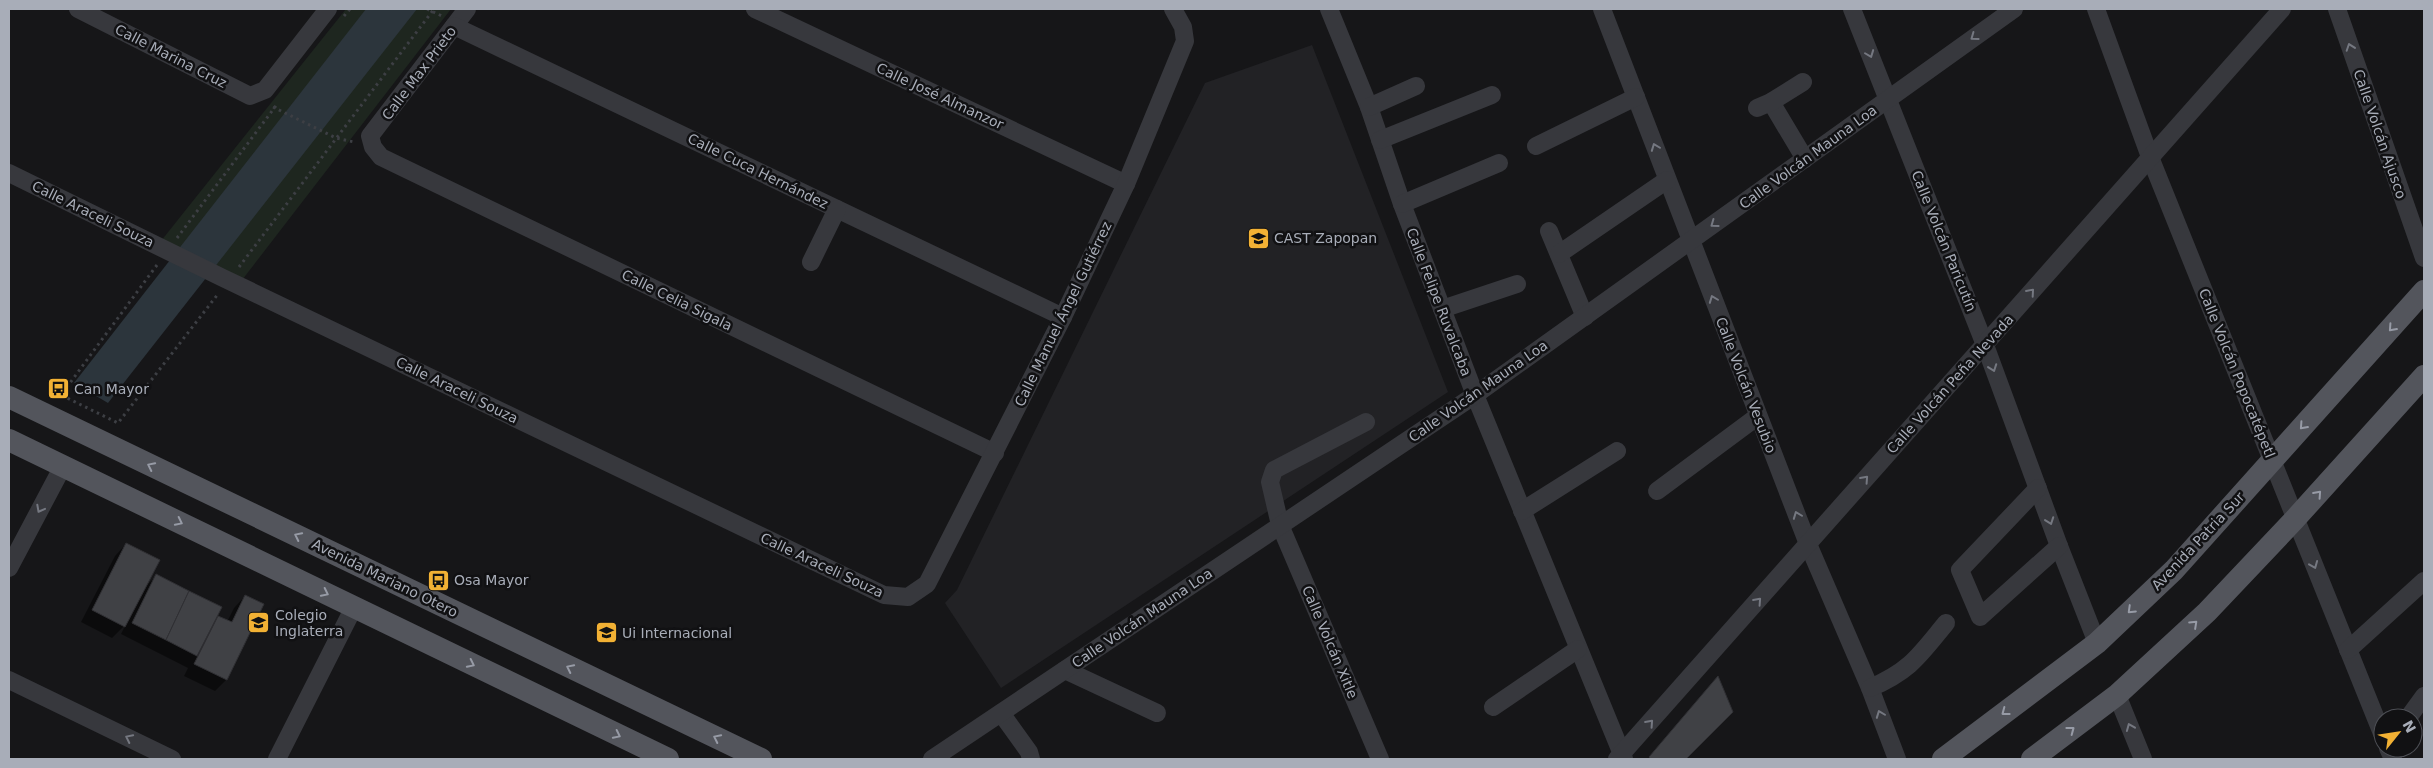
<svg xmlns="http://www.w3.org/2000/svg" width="2433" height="768" font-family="'DejaVu Sans',sans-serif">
<rect width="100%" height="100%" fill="#161618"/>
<!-- built -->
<polygon fill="#222225" points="1312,45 1448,392 1001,688 945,603 957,590 1205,83"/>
<!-- green -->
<polygon fill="#1e261f" points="346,9 451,9 239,284 161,241"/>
<!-- water -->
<polygon fill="#2c353c" points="366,9 417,9 108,403 74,383"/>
<!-- shadow -->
<g fill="#0007">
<polygon points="126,544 145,587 156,576 227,622 234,608 245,596 262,605 226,680 215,691 184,676 188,668 121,634 126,624 112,638 81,622 115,556"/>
<polygon points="1711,686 1731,712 1684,759 1647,759"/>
</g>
<!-- building -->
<g fill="#404145" stroke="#303034">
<polygon points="126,543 160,560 125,627 92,610"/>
<polygon points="156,574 189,591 166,640 132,623"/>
<polygon points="189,591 222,607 197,656 166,640"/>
<polygon points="245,595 264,604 227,680 194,664 218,616 232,622"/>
<polygon points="1718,676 1733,712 1686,759 1650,759 1649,757"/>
</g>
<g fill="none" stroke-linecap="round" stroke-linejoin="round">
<!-- path -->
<g stroke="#3d3f44" stroke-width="3" stroke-dasharray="2.5 4" stroke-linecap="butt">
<polyline points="427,9 442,16"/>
<polyline points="344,16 350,9"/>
<polyline points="273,107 336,138 354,142"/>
<polyline points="177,238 278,103"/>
<polyline points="157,265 61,395 118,423 218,294"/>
<polyline points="239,267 434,9"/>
</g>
<!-- minor -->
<g stroke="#37383d" stroke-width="18">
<polyline points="78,9 250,96 265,90 328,9"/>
<polyline points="467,9 370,136 373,147 381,157 995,453"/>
<polyline points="755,9 1126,184"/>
<polyline points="1329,9 1369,107 1402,204 1475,395 1624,759"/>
<polyline points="1602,9 1808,544 1870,688 1897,759"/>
<polyline points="1852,9 1985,345 2059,546 2097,643"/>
<polyline points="2096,9 2150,157 2383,736"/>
<polyline points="2337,9 2424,258"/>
<polyline points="454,26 1063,317"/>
<polyline points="1771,102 1805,159"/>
<polyline points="1369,107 1416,86"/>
<polyline points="1757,108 1771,102 1803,82"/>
<polyline points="1380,140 1492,95"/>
<polyline points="1536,146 1636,97"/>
<polyline points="9,173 223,278 884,595 908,597 927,584 1063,317 1126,184 1185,41 1183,27 1173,9"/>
<polyline points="1402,204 1499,163"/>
<polyline points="1549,231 1585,317"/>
<polyline points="1559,254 1667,180"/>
<polyline points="811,262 837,209"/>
<polyline points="1442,309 1517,284"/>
<polyline points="1366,422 1274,470 1270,482 1280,525 1380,759"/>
<polyline points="2038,488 1960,570 1980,617 2059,546"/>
<polyline points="1657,491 1758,416"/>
<polyline points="1522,511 1617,451"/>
<polyline points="9,568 63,466"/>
<polyline points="2348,650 2424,581"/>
<polyline points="1065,670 1157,713"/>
<polyline points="9,680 172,759"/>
<path d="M 1870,688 C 1910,671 1919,656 1946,623"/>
<polyline points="2117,695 2143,759"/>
<polyline points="1493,707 1578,649"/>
<polyline points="1001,713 1029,752 1031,759"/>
<polyline points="2408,718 2424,696"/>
<polyline points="2388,748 2393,759"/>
<polyline points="277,759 354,607"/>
<polyline points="932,759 1475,395 2014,9"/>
<polyline points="1617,759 2282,9"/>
</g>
<!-- major -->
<g stroke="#53555c" stroke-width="22">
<polyline points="9,397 761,759"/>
<polyline points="9,440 668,759"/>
<polyline points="1943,759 2097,643 2174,570 2424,291"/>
<polyline points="2032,759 2117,695 2207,612 2295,519 2424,376"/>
</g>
</g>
<!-- one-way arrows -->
<defs><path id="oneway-chevron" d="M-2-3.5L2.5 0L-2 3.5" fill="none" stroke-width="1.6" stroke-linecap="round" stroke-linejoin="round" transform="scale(1.25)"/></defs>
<g stroke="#757881">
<use href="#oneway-chevron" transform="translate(1974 37) rotate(144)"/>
<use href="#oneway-chevron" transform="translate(2350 47) rotate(-109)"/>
<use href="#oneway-chevron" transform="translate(1870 54) rotate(69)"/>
<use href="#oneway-chevron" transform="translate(1655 147) rotate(-111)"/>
<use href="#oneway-chevron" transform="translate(1714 224) rotate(144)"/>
<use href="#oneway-chevron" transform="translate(2031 292) rotate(-49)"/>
<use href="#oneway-chevron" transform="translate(1713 299) rotate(-111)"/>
<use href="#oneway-chevron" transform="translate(1993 368) rotate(70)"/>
<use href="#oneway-chevron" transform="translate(1865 479) rotate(-48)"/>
<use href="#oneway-chevron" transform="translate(40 509) rotate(118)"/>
<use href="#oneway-chevron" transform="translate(1797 515) rotate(-111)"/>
<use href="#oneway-chevron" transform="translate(2050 521) rotate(70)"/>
<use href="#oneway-chevron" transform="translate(2314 565) rotate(68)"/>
<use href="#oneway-chevron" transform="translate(1758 601) rotate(-48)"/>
<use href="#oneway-chevron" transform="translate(1880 714) rotate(-111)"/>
<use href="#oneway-chevron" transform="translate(1650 723) rotate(-48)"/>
<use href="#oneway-chevron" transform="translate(2130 727) rotate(-112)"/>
<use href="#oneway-chevron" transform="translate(129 738) rotate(-154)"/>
</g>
<g stroke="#979ba6">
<use href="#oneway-chevron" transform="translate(2392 328) rotate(132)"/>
<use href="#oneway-chevron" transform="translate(2303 426) rotate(132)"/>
<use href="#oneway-chevron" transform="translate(151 466) rotate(-154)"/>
<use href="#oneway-chevron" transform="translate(2318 494) rotate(-48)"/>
<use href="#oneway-chevron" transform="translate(179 522) rotate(26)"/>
<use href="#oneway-chevron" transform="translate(298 536) rotate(-154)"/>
<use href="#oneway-chevron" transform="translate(325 593) rotate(26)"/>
<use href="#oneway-chevron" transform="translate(2131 610) rotate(136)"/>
<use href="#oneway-chevron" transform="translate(2194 624) rotate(-43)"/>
<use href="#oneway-chevron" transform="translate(471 664) rotate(26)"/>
<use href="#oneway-chevron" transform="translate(570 668) rotate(-154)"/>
<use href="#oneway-chevron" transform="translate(2005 712) rotate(143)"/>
<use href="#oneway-chevron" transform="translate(2071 730) rotate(-37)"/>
<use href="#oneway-chevron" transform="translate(617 735) rotate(26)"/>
<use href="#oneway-chevron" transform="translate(717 738) rotate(-154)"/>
</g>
<!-- icons -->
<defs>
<symbol id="school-square" viewBox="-11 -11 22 22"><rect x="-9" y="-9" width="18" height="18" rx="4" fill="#f2b134" stroke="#111113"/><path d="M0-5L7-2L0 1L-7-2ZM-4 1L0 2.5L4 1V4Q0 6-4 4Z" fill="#111"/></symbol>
<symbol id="bus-square" viewBox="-11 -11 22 22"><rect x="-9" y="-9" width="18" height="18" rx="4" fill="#f2b134" stroke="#111113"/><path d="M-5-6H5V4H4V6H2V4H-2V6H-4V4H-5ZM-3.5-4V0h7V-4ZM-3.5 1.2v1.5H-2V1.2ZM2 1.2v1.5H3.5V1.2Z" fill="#111"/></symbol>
<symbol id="university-square" viewBox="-11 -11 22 22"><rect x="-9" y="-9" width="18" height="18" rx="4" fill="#f2b134" stroke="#111113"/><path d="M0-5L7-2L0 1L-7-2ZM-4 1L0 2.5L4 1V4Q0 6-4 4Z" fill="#111"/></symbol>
</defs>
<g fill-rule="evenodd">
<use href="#school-square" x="1246" y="226" width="25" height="25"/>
<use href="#bus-square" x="46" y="376" width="25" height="25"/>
<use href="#bus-square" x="426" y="568" width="25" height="25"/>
<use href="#school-square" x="246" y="610" width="25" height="25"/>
<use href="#university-square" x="594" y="620" width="25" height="25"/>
</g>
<g text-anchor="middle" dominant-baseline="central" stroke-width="5" stroke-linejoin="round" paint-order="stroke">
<!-- street labels -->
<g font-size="14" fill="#a8adb8" stroke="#111113">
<text transform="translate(171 56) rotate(27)">Calle Marina Cruz</text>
<text transform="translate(419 73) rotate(-53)">Calle Max Prieto</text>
<text transform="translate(940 96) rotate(25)">Calle José Almanzor</text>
<text transform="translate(2380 134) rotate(71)">Calle Volcán Ajusco</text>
<text transform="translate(1808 157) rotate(-36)">Calle Volcán Mauna Loa</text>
<text transform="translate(758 171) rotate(26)">Calle Cuca Hernández</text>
<text transform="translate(93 214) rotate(26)">Calle Araceli Souza</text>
<text transform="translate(1944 241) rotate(68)">Calle Volcán Paricutín</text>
<text transform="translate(677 300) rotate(26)">Calle Celia Sigala</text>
<text transform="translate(1439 302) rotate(69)">Calle Felipe Ruvalcaba</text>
<text transform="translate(1063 314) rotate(-64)">Calle Manuel Ángel Gutiérrez</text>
<text transform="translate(2237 373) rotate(68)">Calle Volcán Popocatépetl</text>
<text transform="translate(1950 384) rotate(-48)">Calle Volcán Peña Nevada</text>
<text transform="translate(1746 385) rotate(69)">Calle Volcán Vesubio</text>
<text transform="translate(457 390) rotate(26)">Calle Araceli Souza</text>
<text transform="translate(1478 391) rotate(-35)">Calle Volcán Mauna Loa</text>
<text transform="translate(2198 541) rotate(-47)">Avenida Patria Sur</text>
<text transform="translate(822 565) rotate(25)">Calle Araceli Souza</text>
<text transform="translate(385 578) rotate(26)">Avenida Mariano Otero</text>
<text transform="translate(1142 618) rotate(-34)">Calle Volcán Mauna Loa</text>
<text transform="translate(1330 642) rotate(67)">Calle Volcán Xitle</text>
</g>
<!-- poi labels -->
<g font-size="14" fill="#a8adb8" stroke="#111113" text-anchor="start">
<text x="1274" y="238">CAST Zapopan</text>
<text x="74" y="389">Can Mayor</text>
<text x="454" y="580">Osa Mayor</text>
<text x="275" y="615">Colegio<tspan x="275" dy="16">Inglaterra</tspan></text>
<text x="622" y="633">Ui Internacional</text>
</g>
</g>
<!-- border -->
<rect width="2433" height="768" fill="none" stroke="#a8adb8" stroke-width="20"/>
<!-- north arrow -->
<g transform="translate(2398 733) rotate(60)"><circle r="24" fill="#111113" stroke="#4d4f55"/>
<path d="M0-4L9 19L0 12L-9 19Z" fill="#f2b134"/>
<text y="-8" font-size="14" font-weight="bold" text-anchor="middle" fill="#a8adb8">N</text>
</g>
</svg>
